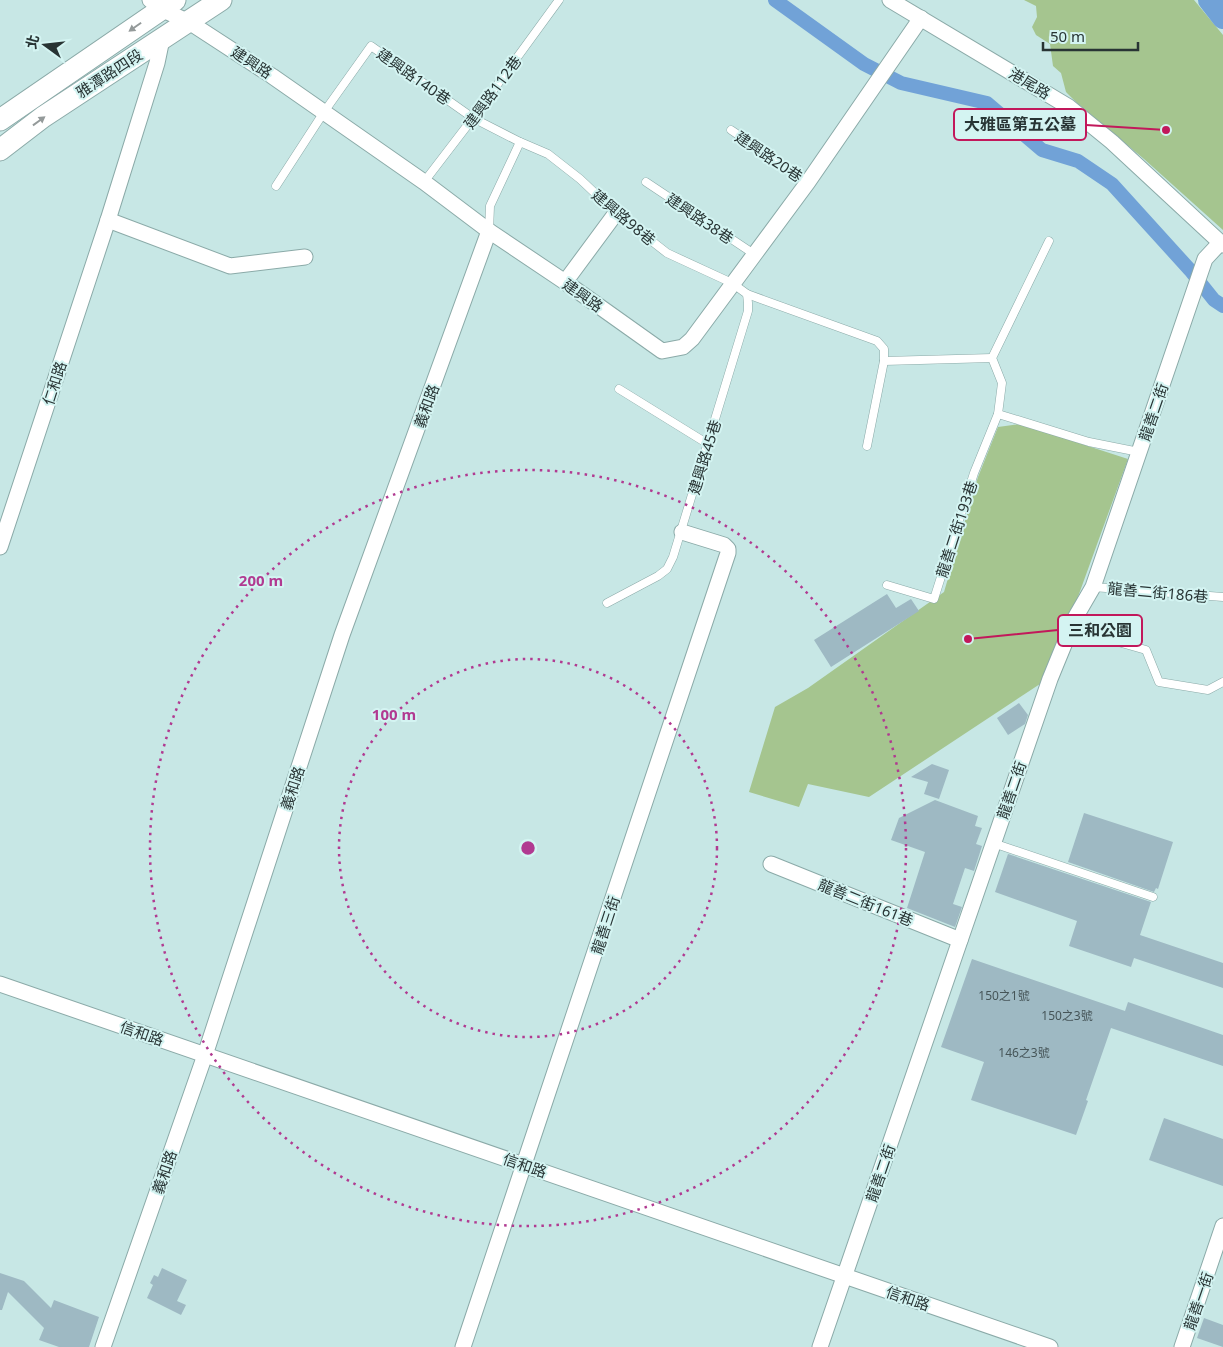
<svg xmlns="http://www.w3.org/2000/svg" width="1223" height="1347" font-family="'Noto Sans','Noto Sans TC',sans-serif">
<rect width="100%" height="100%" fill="#c7e7e5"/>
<!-- green -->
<g fill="#a5c58f">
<polygon points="1024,0 1194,0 1223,35 1223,230 1144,159 1076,102 1066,92 1061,73 1053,66 1050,44 1036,35 1032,27 1037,17 1036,6"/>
<polygon points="1020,424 1128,459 1079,594 1040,684 869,797 808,784 799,807 749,792 775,707 808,688 944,592 978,477 998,427"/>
</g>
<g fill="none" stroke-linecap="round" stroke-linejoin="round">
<!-- canal -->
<polyline stroke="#71a2d7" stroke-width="14" points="775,0 864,64 901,83 987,103 1042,150 1078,161 1112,184 1190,270 1214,300 1223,306"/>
<!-- river -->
<polyline stroke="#71a2d7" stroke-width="22" points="1209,0 1223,18"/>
</g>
<!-- building -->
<g fill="#9eb9c3">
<polygon points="887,594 896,608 911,599 919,611 831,667 814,640"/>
<polygon points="1019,703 1028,715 1025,724 1008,735 997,718"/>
<polygon points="932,764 949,770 939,799 924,794 928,782 911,777"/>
<polygon points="935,800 978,816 975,826 982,828 976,844 982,846 974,871 965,868 953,904 962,907 955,927 907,908 925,852 891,840 899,818"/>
<polygon points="1084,813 1173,842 1158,889 1156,888 1154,892 1068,862"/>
<polygon points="1008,854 1151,902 1140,935 1223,963 1223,988 1134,958 1131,967 1069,946 1077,921 995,892"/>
<polygon points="972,959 1125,1011 1128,1002 1223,1035 1223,1066 1111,1028 1086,1100 1088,1101 1076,1135 971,1100 984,1062 941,1047"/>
<polygon points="1164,1118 1223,1139 1223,1186 1149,1160"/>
<polygon points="162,1268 187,1280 177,1301 186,1305 181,1315 147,1298 153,1285 150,1283 154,1275 158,1277"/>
<polygon points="0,1273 24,1281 51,1308 54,1300 99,1317 89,1347 59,1347 39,1340 44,1328 8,1292 2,1310 0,1310"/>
<polygon points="1204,1318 1223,1325 1223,1347 1197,1338"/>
</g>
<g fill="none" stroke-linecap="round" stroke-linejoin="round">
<defs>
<g id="lane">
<polyline points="731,130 808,182"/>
<polyline points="424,182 473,118 559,0"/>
<polyline points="646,182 754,254"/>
<polyline points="276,186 324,112 371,46 473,118 520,142 548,154 580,179 616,213 667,253 732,283 747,294 748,303 748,311 673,557 667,569 658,576 607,603"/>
<polyline points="489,231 490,206 520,142"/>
<polyline points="747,294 877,341 884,349 884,361 867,446"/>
<polyline points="884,361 992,358"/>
<polyline points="619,389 708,444"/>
<polyline points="998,414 1089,442 1139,452"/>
<polyline points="887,585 934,599 974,473 998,414 1002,383 992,358 1049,241"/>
<polyline points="1093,587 1223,597"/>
<polyline points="1075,618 1118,642 1146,650 1159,682 1208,690 1223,682"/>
<polyline points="993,843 1153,897"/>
</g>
<g id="street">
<polyline points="150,0 161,9 189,22 272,76 424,182 489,231 565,282 662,351 683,347 692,339 808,182 921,18"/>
<polyline points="890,0 1069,107 1112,142 1223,245"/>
<polyline points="108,220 230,266 305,257"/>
<polyline points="565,282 616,213"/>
<polyline points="0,547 108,220 157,63 162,39"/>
<polyline points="771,864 960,940"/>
<polyline points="0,984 1050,1347"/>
<polyline points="103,1347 205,1055 342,635 489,231"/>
<polyline points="463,1347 728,553 728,549 724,545 682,532"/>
<polyline points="820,1347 1050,679 1075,618 1093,587 1205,259 1220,243"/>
<polyline points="1182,1347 1223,1226"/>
</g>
<g id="secondary">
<polyline points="0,120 175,0"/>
<polyline points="0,150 43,117 221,0"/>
</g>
</defs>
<!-- lane casing -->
<use href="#lane" stroke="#8baaa8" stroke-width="9"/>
<!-- street casing -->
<use href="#street" stroke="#8baaa8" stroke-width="17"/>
<!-- secondary casing -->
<use href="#secondary" stroke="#8baaa8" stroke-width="23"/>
<!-- lane -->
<use href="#lane" stroke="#fff" stroke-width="8"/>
<!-- street -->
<use href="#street" stroke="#fff" stroke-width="15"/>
<!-- secondary -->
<use href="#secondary" stroke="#fff" stroke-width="21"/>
</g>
<!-- one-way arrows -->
<defs><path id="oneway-solid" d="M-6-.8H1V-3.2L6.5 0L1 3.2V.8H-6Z" transform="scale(1.25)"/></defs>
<g fill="#949a9a">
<use href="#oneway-solid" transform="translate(135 27) rotate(145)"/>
<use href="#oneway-solid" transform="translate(39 121) rotate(-36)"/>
</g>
<!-- distance rings -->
<g fill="none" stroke="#b13a91" stroke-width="2.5" stroke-dasharray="2.5 5">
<circle cx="528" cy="848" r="189"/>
<circle cx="528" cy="848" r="378"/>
</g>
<g text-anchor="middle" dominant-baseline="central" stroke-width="4" stroke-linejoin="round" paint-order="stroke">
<!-- number labels -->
<g font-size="12" fill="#465558">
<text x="1004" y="995">150之1號</text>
<text x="1067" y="1015">150之3號</text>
<text x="1024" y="1052">146之3號</text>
</g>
<!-- street labels -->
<g font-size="15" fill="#283434" stroke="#d4f4f2">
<text transform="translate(252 62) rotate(33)">建興路</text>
<text transform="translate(109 73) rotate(-33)">雅潭路四段</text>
<text transform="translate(414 76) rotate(35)">建興路140巷</text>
<text transform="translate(1030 83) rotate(31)">港尾路</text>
<text transform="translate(492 92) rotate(-54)">建興路112巷</text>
<text transform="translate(769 156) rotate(34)">建興路20巷</text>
<text transform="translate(624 217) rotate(40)">建興路98巷</text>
<text transform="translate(700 218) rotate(34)">建興路38巷</text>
<text transform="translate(583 295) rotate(35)">建興路</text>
<text transform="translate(54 383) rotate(-72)">仁和路</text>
<text transform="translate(426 406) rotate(-70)">義和路</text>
<text transform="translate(1153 412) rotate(-71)">龍善二街</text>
<text transform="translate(704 457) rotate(-73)">建興路45巷</text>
<text transform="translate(956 529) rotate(-72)">龍善二街193巷</text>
<text transform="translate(1158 592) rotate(5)">龍善二街186巷</text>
<text transform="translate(292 788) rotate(-72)">義和路</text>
<text transform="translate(1011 790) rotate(-71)">龍善二街</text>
<text transform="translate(866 902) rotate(22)">龍善二街161巷</text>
<text transform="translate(605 925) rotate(-72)">龍善三街</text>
<text transform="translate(142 1033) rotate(19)">信和路</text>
<text transform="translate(525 1165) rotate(19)">信和路</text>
<text transform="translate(164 1172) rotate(-71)">義和路</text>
<text transform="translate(880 1173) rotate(-71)">龍善二街</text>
<text transform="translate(908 1298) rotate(19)">信和路</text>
<text transform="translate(1198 1301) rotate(-71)">龍善一街</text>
</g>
</g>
<circle cx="528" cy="848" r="8" fill="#b13a91" stroke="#d4f4f2" stroke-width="2.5"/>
<g font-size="15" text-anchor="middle" font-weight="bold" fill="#b13a91" stroke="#d4f4f2" stroke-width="4" stroke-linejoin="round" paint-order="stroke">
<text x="261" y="586">200 m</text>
<text x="394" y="720">100 m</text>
</g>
<!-- callouts -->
<path fill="none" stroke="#c2185b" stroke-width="2" d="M1166 130L1086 125M968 639L1058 630"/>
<g fill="#c2185b" stroke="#d4f4f2" stroke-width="2">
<circle cx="1166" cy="130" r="5"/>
<circle cx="968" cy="639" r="5"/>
</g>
<g fill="#d4f4f2" stroke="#c2185b" stroke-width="2">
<rect x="954" y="109" width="132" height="31" rx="5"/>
<rect x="1058" y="615" width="84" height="31" rx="5"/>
</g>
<g font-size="16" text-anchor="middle" font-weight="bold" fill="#283434">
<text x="1020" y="130">大雅區第五公墓</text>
<text x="1100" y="636">三和公園</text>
</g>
<!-- north arrow -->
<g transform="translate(45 45) rotate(285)" stroke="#d4f4f2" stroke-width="4" paint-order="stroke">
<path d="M0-4L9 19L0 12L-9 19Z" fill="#283434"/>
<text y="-8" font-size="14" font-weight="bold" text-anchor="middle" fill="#283434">北</text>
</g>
<!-- scale -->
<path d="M1043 42v8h95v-8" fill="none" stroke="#283434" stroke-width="2.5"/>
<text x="1050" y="42" font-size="15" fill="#283434" stroke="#d4f4f2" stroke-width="4" paint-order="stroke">50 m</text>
</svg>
